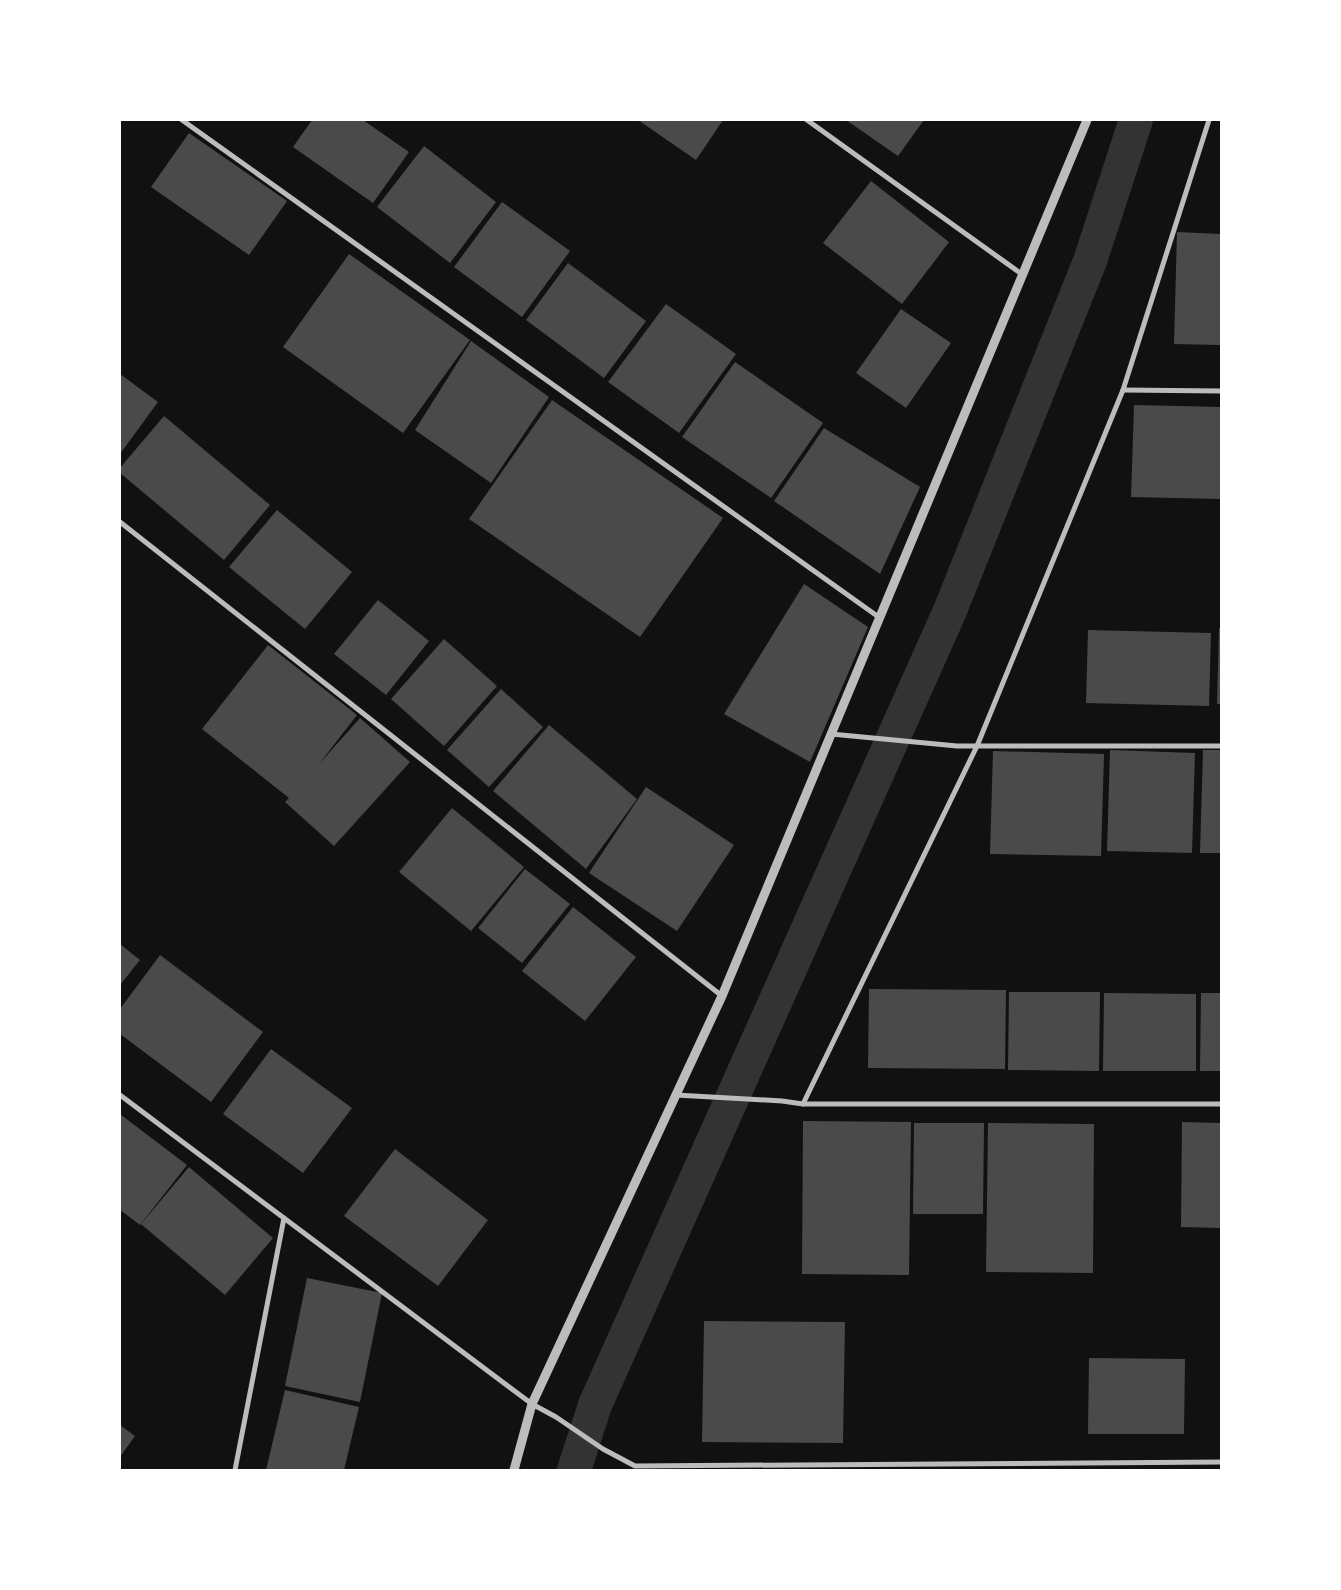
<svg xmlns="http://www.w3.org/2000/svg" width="1341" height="1590" font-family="'Times New Roman',serif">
<rect width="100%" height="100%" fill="#111"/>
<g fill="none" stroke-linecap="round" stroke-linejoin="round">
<!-- canal -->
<polyline stroke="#333" stroke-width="34" points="574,1470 595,1405 949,613 1090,261 1136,120"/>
</g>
<!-- building -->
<g fill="#4a4a4a">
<polygon points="312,120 363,120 409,152 373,203 293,147"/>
<polygon points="638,120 723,120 696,160"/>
<polygon points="846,120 924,120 898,156"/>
<polygon points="189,133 287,201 249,255 151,187"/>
<polygon points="424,146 496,202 450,263 377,207"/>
<polygon points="871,181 949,242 902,304 823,243"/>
<polygon points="502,202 570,251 522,317 454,267"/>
<polygon points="1177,232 1221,234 1221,345 1174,344"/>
<polygon points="349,254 470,340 403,433 283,347"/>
<polygon points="568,263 646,321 604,378 526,320"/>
<polygon points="666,304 736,354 679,433 608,382"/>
<polygon points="901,309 951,343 906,408 856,373"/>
<polygon points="471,341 549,397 491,483 415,430"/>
<polygon points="735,362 823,423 771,498 682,437"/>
<polygon points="120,374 158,402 120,454"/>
<polygon points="552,400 723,518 640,637 469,519"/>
<polygon points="1134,405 1221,407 1221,499 1131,497"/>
<polygon points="164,416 270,505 224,560 120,473 120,468"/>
<polygon points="824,428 920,487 880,574 774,501"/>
<polygon points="277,510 352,572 305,629 229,567"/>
<polygon points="804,584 868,627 810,762 724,714"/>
<polygon points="378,600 429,641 386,695 334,654"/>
<polygon points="1219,628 1221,628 1221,704 1217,704"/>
<polygon points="1088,630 1211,633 1209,706 1086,703"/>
<polygon points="444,639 497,686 444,746 391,699"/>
<polygon points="268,645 357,715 319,764 360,718 410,762 334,846 285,802 289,798 202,729"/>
<polygon points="501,689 543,727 489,787 447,750"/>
<polygon points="549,725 637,799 586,869 493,791"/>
<polygon points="1110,750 1195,753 1192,853 1107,851"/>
<polygon points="1203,750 1221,750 1221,853 1200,853"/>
<polygon points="993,751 1104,754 1101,856 990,854"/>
<polygon points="646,787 734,845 677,931 589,873"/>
<polygon points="452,808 524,867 471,931 399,872"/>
<polygon points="525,869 570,904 522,963 478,928"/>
<polygon points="573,907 636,957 585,1021 522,971"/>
<polygon points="120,944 140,960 120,985"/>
<polygon points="160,955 263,1032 211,1102 120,1034 120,1009"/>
<polygon points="869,989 1006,990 1005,1069 868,1068"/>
<polygon points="1009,992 1100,992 1099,1071 1008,1070"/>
<polygon points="1104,993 1196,994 1196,1071 1103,1071"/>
<polygon points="1201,993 1221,993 1221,1071 1200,1071"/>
<polygon points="271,1049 352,1108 303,1173 223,1114"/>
<polygon points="120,1114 187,1165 140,1225 120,1210"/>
<polygon points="803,1121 911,1122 909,1275 802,1274"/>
<polygon points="1182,1122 1221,1123 1221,1228 1181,1227"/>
<polygon points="914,1123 984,1123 983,1214 913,1214"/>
<polygon points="988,1123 1094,1124 1093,1273 986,1272"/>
<polygon points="395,1149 488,1220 438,1286 344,1216"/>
<polygon points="189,1167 273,1238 225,1295 141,1224"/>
<polygon points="307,1278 382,1293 360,1402 285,1386"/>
<polygon points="704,1321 845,1322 843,1443 702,1442"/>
<polygon points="1089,1358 1185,1359 1184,1434 1088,1434"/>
<polygon points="285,1390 359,1407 344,1470 266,1470"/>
<polygon points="120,1425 135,1436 120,1457"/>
</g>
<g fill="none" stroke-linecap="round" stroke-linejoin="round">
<!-- minor -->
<g stroke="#bcbcbc" stroke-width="5">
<polyline points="182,120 880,618"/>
<polyline points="807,120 1023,275"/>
<polyline points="1123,390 1221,391"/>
<polyline points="120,522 722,996"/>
<polyline points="831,734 957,746 1221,746"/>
<polyline points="120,1095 532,1404 556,1417 603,1449 635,1466 1221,1462"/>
<polyline points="676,1095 782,1101 803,1104 1221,1104"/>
<polyline points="803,1104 977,746 1123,390 1209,120"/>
<polyline points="235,1470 284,1218"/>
</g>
<!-- tertiary -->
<polyline stroke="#bcbcbc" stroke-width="9" points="514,1470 532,1404 722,996 1087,120"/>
</g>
<!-- border -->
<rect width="1341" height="1590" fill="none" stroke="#ffffff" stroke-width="242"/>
</svg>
